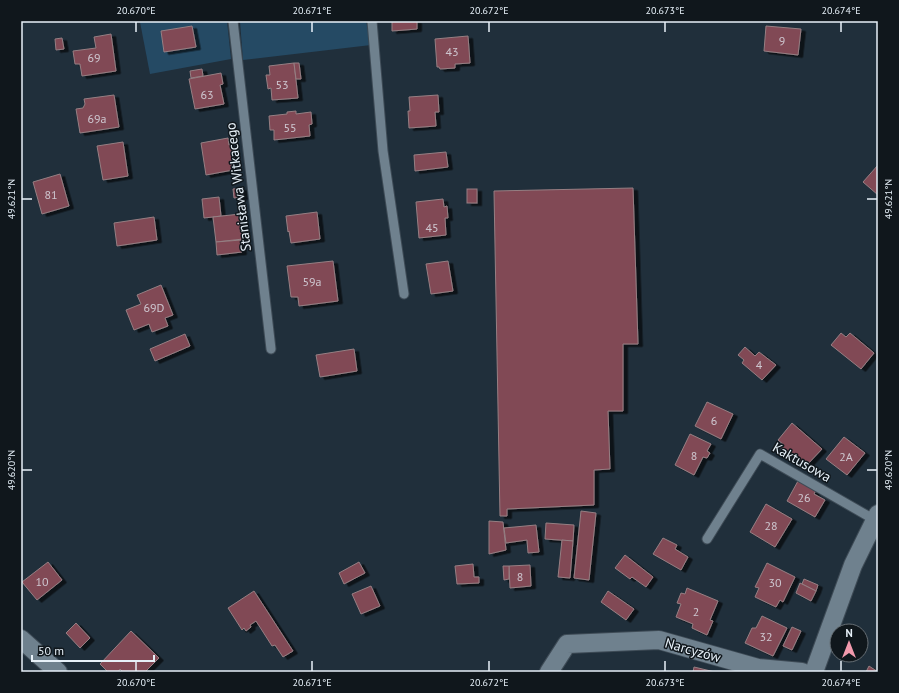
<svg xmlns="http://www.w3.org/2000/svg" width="899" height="693" font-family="'PT Sans',sans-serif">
<defs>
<filter id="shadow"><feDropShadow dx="4.5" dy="2.5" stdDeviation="0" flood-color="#0009"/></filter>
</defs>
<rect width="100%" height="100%" fill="#202f3b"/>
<!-- green -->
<g fill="#254a64">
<polygon points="147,21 227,21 231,59 150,74 140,22"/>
<polygon points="240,21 366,21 371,45 243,60"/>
</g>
<!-- building -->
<g fill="#814855" stroke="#967f83" filter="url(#shadow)">
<polygon points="392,21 417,21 417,29 392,31"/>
<polygon points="192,26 196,47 164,52 161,31"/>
<polygon points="766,26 801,29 798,55 764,51"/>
<polygon points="111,34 116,71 82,76 80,64 75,64 73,51 96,48 94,37"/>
<polygon points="468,36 470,63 455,64 455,68 440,69 439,67 437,67 435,39"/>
<polygon points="62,38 64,49 56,50 55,39"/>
<polygon points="294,63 298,98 272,100 271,88 268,89 266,75 270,75 269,66"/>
<polygon points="294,63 299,63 301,79 296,79"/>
<polygon points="202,69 203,76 191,78 190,71"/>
<polygon points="221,73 223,84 220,85 224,104 195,109 189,79"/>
<polygon points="114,95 119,127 80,133 76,109 83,108 85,104 84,99"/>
<polygon points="438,95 439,112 435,112 436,126 409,128 408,111 410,111 409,97"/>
<polygon points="296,111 296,114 311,112 312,124 309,125 310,136 274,140 274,130 270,130 269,116 287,114 287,112"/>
<polygon points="228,138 229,145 232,144 234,159 231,160 233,170 206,175 201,143"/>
<polygon points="123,142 128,176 103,180 97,146"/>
<polygon points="446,152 448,167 415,171 414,155"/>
<polygon points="878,165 878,195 863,182"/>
<polygon points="60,174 69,206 42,214 33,182"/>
<polygon points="242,188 243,197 234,198 233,189"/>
<polygon points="633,188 638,344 623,344 623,411 608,411 610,469 594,470 594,505 507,509 507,516 500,516 494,191"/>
<rect x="467" y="189" width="10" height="14"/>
<polygon points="219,197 221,216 204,218 202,199"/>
<polygon points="443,199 444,207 447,206 448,218 445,218 446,235 419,238 416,202"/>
<polygon points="317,212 320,239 291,243 289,231 288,232 286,216"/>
<polygon points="240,214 243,239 216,242 213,217"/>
<polygon points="154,217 157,240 117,246 114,223"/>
<polygon points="241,240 242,252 217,255 216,242"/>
<polygon points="333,261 338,301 299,306 298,297 291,297 287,266"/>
<polygon points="448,261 453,291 431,294 426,264"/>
<polygon points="161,285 173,315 165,318 168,326 152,332 149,324 134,330 126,310 141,304 137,295"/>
<polygon points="841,333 846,337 850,333 874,353 861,369 831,345"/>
<polygon points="185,334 190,346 155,361 150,349"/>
<polygon points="745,347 755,356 759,352 776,365 762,380 742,363 744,360 738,355"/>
<polygon points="354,349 357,371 320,377 316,355"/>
<polygon points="707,402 733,414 721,439 695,426"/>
<polygon points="792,423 822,449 806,466 790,452 788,455 781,449 784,445 778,440"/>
<polygon points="690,434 711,444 707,451 710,453 707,458 703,457 694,475 675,465"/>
<polygon points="844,437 865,453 847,475 826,459"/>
<polygon points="798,481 816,490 814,494 825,500 815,517 787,501"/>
<polygon points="766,504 792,519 775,547 750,532"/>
<polygon points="581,511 596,513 589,580 574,578"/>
<polygon points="489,521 503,522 506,550 489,554"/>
<polygon points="546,523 574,525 573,541 545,539"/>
<polygon points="536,525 539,552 528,553 527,540 506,543 504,528"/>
<polygon points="663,538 677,545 675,549 688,557 681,570 653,554"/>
<polygon points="562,540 573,541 570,578 558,577"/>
<polygon points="625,555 653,577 646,587 632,577 630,579 615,568"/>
<polygon points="48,562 62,580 37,600 22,582"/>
<polygon points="359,562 365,573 344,584 339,573"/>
<polygon points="767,563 795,577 783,602 780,600 776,607 755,597 759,588 755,587"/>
<polygon points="473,564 474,577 479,577 479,583 457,584 455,566"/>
<polygon points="530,565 531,586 510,588 509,566"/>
<polygon points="503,566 509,566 509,579 504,580"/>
<polygon points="804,579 818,585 816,591 802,584"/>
<polygon points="800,583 816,591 811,601 796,593"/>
<polygon points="371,586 380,606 361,614 352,594"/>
<polygon points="687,588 718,601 710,620 713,621 707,635 692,628 693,624 676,617 681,604 677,603 681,593 685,594"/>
<polygon points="254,591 293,651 283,657 275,645 272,646 256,621 250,625 251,627 246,631 244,628 242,630 228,608"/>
<polygon points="608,591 634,609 626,620 601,602"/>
<polygon points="762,616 787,628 773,656 745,643 752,628 756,628"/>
<polygon points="76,623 90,638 80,648 66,633"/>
<polygon points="792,627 801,631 792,650 783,646"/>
<polygon points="131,631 159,658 145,672 123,672 120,669 118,672 108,672 100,664"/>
<polygon points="869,666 878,672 866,672"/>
<polygon points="694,667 715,672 693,672"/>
</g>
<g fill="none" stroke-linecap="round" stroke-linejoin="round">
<defs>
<g id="lane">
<polyline points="233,21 271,349"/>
<polyline points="372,21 383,151 404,294"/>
<polyline points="707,539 760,454 875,520"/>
</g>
<g id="street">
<polyline points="21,639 58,672"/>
<polyline points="549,672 567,644 659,640 758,668 802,672"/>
<polyline points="814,672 853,565 878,514"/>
</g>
</defs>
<!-- lane casing -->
<use href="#lane" stroke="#3e4b56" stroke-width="11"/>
<!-- street casing -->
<use href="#street" stroke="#3e4b56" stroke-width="20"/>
<!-- lane -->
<use href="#lane" stroke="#6f818e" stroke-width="9"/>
<!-- street -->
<use href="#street" stroke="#6f818e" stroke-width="18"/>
</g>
<!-- ticks -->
<path fill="none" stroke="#e7f1f9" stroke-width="1.5" d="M 136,22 L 136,32M 312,22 L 312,32M 489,22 L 489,32M 665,22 L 665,32M 841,22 L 841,32M 22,199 L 32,199M 867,199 L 877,199M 22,470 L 32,470M 867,470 L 877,470M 136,661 L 136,671M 312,661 L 312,671M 489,661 L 489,671M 665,661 L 665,671M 841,661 L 841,671"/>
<g text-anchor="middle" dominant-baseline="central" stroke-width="3" stroke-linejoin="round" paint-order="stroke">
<!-- number labels -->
<g font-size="12" fill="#cec7d0">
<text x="782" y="40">9</text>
<text x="452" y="51">43</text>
<text x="94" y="57">69</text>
<text x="282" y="84">53</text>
<text x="207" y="94">63</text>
<text x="97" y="118">69a</text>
<text x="290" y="127">55</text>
<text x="51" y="194">81</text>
<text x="432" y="227">45</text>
<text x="312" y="281">59a</text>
<text x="154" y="307">69D</text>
<text x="759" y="364">4</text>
<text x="714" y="420">6</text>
<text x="694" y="455">8</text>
<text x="846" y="456">2A</text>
<text x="804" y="497">26</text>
<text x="771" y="525">28</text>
<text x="520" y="576">8</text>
<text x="42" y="581">10</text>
<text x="775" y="582">30</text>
<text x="696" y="611">2</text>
<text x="766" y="636">32</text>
</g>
<!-- street labels -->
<g font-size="14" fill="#e7f1f9" stroke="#10171c">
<text transform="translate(238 187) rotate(-97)">Stanisława Witkacego</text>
<text transform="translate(802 462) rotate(30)">Kaktusowa</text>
<text transform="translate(693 650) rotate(16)">Narcyzów</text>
</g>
</g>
<!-- border -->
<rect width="899" height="693" fill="none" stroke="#10171c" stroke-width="44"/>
<!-- north arrow -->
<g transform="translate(849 643)"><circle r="19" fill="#10171c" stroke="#666e74"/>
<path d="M0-3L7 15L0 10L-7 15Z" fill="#f29aad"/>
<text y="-6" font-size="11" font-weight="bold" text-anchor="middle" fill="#e7f1f9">N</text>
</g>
<!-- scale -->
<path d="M32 655v6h122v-6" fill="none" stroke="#e7f1f9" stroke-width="2"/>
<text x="38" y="655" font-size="12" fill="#e7f1f9" stroke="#10171c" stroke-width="3" paint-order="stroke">50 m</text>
<rect x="22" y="22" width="855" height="649" fill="none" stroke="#e7f1f9" stroke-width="1.5"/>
<g font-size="10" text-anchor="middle" fill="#e7f1f9">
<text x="136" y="14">20.670°E</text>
<text x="312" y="14">20.671°E</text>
<text x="489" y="14">20.672°E</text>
<text x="665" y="14">20.673°E</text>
<text x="841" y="14">20.674°E</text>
<text transform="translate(11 199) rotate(-90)" y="4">49.621°N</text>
<text transform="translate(888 199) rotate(-90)" y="4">49.621°N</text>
<text transform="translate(11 470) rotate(-90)" y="4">49.620°N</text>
<text transform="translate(888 470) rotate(-90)" y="4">49.620°N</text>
<text x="136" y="686">20.670°E</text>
<text x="312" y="686">20.671°E</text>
<text x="489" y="686">20.672°E</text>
<text x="665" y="686">20.673°E</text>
<text x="841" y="686">20.674°E</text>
</g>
</svg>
